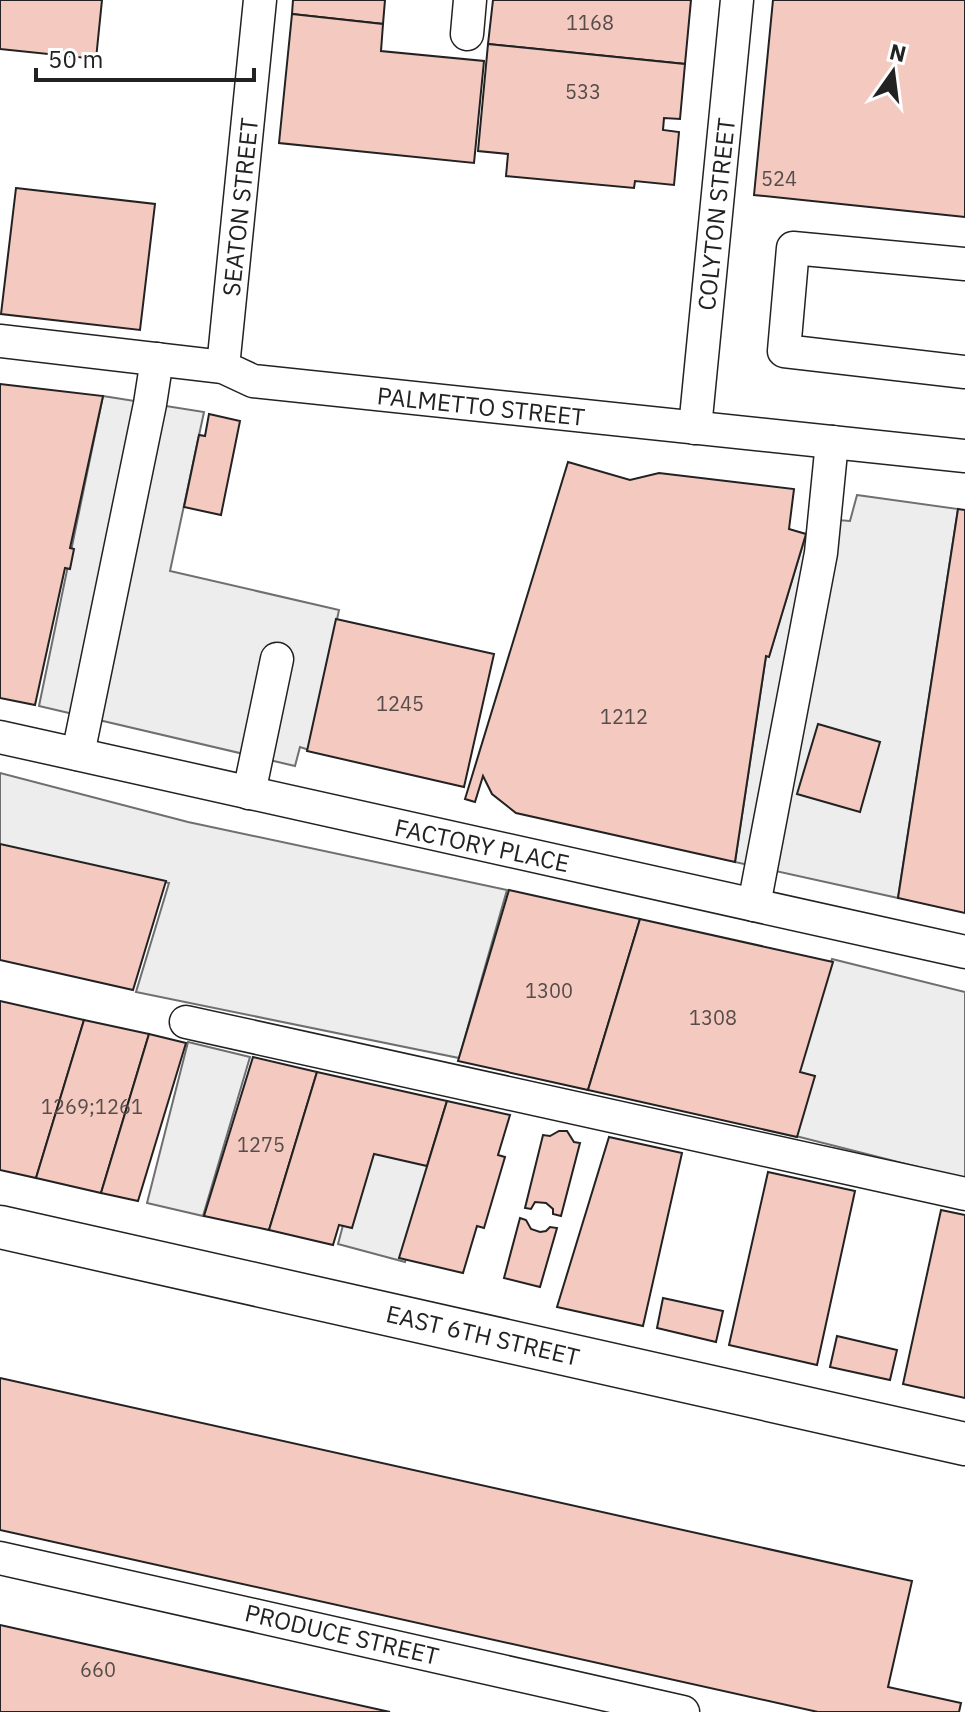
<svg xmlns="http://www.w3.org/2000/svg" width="965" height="1712" font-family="'IBM Plex Sans',sans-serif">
<rect width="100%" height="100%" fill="#fff"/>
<!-- parking -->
<g fill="#ededed" stroke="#6f6f6f" stroke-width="2">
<polygon points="103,396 204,412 170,571 339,610 309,750 300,747 295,766 39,706"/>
<polygon points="857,495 958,509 898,898 735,862 766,656 769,656 811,518 850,521"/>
<polygon points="0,773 188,822 507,890 459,1058 136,992 169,883 0,846"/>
<polygon points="832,959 965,992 965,1179 780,1132"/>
<polygon points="188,1042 250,1057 203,1216 147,1203"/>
<polygon points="366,1139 433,1157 405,1262 338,1244"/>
</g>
<!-- building -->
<g fill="#f3c9c0" stroke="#222" stroke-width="2">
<polygon points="0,0 102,0 96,59 0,49"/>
<polygon points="293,0 385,0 383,24 292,14"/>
<polygon points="493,0 691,0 685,64 488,44"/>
<polygon points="773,0 965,0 965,217 754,195"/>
<polygon points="292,14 383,24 381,51 484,61 474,163 279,143"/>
<polygon points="488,44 685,64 680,119 664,118 663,130 679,132 674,185 635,181 634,188 506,176 508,154 478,151"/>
<polygon points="16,188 155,204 140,330 1,314"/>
<polygon points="0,384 103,396 70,548 74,549 70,569 65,568 35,705 0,698"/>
<polygon points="209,414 240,421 221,515 184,507 199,435 205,436"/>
<polygon points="568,462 630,480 659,473 794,489 789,529 806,534 769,657 766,656 735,862 516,813 492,794 483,776 475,802 465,799"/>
<polygon points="958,509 965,510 965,913 898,898"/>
<polygon points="336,619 494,654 464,787 307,751"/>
<polygon points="818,724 880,742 860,812 797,794"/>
<polygon points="0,844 166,881 133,990 0,960"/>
<polygon points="509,890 640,919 588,1090 458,1061"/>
<polygon points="640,919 833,962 800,1072 815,1076 797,1137 588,1090"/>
<polygon points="0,1001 84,1020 36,1178 0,1170"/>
<polygon points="84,1020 149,1034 101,1193 36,1178"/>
<polygon points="149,1034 186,1043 138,1201 101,1193"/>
<polygon points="253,1057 317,1072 269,1230 204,1216"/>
<polygon points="317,1072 447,1101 427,1166 374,1154 352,1228 339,1225 333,1245 269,1230"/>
<polygon points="447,1101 510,1115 498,1155 505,1157 484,1228 477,1226 463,1273 399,1258"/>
<polygon points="559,1131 567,1131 574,1142 580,1143 561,1216 553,1214 553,1209 546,1203 535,1202 531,1209 525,1208 543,1135 550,1136"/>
<polygon points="609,1137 682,1153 643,1326 557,1307"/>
<polygon points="768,1172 855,1191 817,1365 729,1345"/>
<polygon points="941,1210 965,1215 965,1398 903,1384"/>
<polygon points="520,1218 526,1220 531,1229 540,1232 546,1231 550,1227 557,1228 540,1287 504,1278"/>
<polygon points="663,1298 723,1311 716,1342 657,1328"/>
<polygon points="837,1336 897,1350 890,1380 830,1367"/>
<polygon points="0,1378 912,1581 888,1687 961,1703 959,1712 818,1712 0,1530"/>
<polygon points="0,1625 390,1712 0,1712"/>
</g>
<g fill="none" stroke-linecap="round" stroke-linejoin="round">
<defs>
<g id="minor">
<polyline points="467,34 470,0"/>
<polyline points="965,264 793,248 784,351 965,372"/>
<polyline points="0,341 223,367 253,381 965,456"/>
<polyline points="223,367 260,0"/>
<polyline points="695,428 737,0"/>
<polyline points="0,737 965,952"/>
<polyline points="78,754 150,404 157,359"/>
<polyline points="249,793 277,659"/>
<polyline points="754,905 821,553 832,442"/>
<polyline points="186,1022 965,1194"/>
<polyline points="0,1558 683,1712"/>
</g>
<polyline id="major" points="0,1227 965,1444"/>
</defs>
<!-- minor casing -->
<use href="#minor" stroke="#222" stroke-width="35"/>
<!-- major casing -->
<use href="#major" stroke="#222" stroke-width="45"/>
<!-- minor -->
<use href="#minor" stroke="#fff" stroke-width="32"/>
<!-- major -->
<use href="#major" stroke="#fff" stroke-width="42"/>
</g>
<g text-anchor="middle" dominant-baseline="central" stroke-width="6" stroke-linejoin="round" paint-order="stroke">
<!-- number labels -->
<g font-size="20" fill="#564c4a">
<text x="590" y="22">1168</text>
<text x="583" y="91">533</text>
<text x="779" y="178">524</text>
<text x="400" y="703">1245</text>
<text x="624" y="716">1212</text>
<text x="549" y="990">1300</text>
<text x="713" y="1017">1308</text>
<text x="92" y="1106">1269;1261</text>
<text x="261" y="1144">1275</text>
<text x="98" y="1669">660</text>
</g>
<!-- street labels -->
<g font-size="24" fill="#222" stroke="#fff">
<text transform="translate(240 207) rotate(-84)">SEATON STREET</text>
<text transform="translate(716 214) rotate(-84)">COLYTON STREET</text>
<text transform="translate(481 406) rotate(6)">PALMETTO STREET</text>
<text transform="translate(482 845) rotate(12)">FACTORY PLACE</text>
<text transform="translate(483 1335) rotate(13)">EAST 6TH STREET</text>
<text transform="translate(342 1634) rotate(13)">PRODUCE STREET</text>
</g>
</g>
<!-- north arrow -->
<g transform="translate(893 72) rotate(14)" stroke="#ffffff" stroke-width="6" paint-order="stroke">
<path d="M0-6L14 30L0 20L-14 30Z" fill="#222222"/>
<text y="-12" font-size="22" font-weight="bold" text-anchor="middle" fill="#222222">N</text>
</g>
<!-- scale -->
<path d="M36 68v12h218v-12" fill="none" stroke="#222222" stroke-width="4"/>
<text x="48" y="68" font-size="24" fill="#222222" stroke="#ffffff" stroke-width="6" paint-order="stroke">50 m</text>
</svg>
